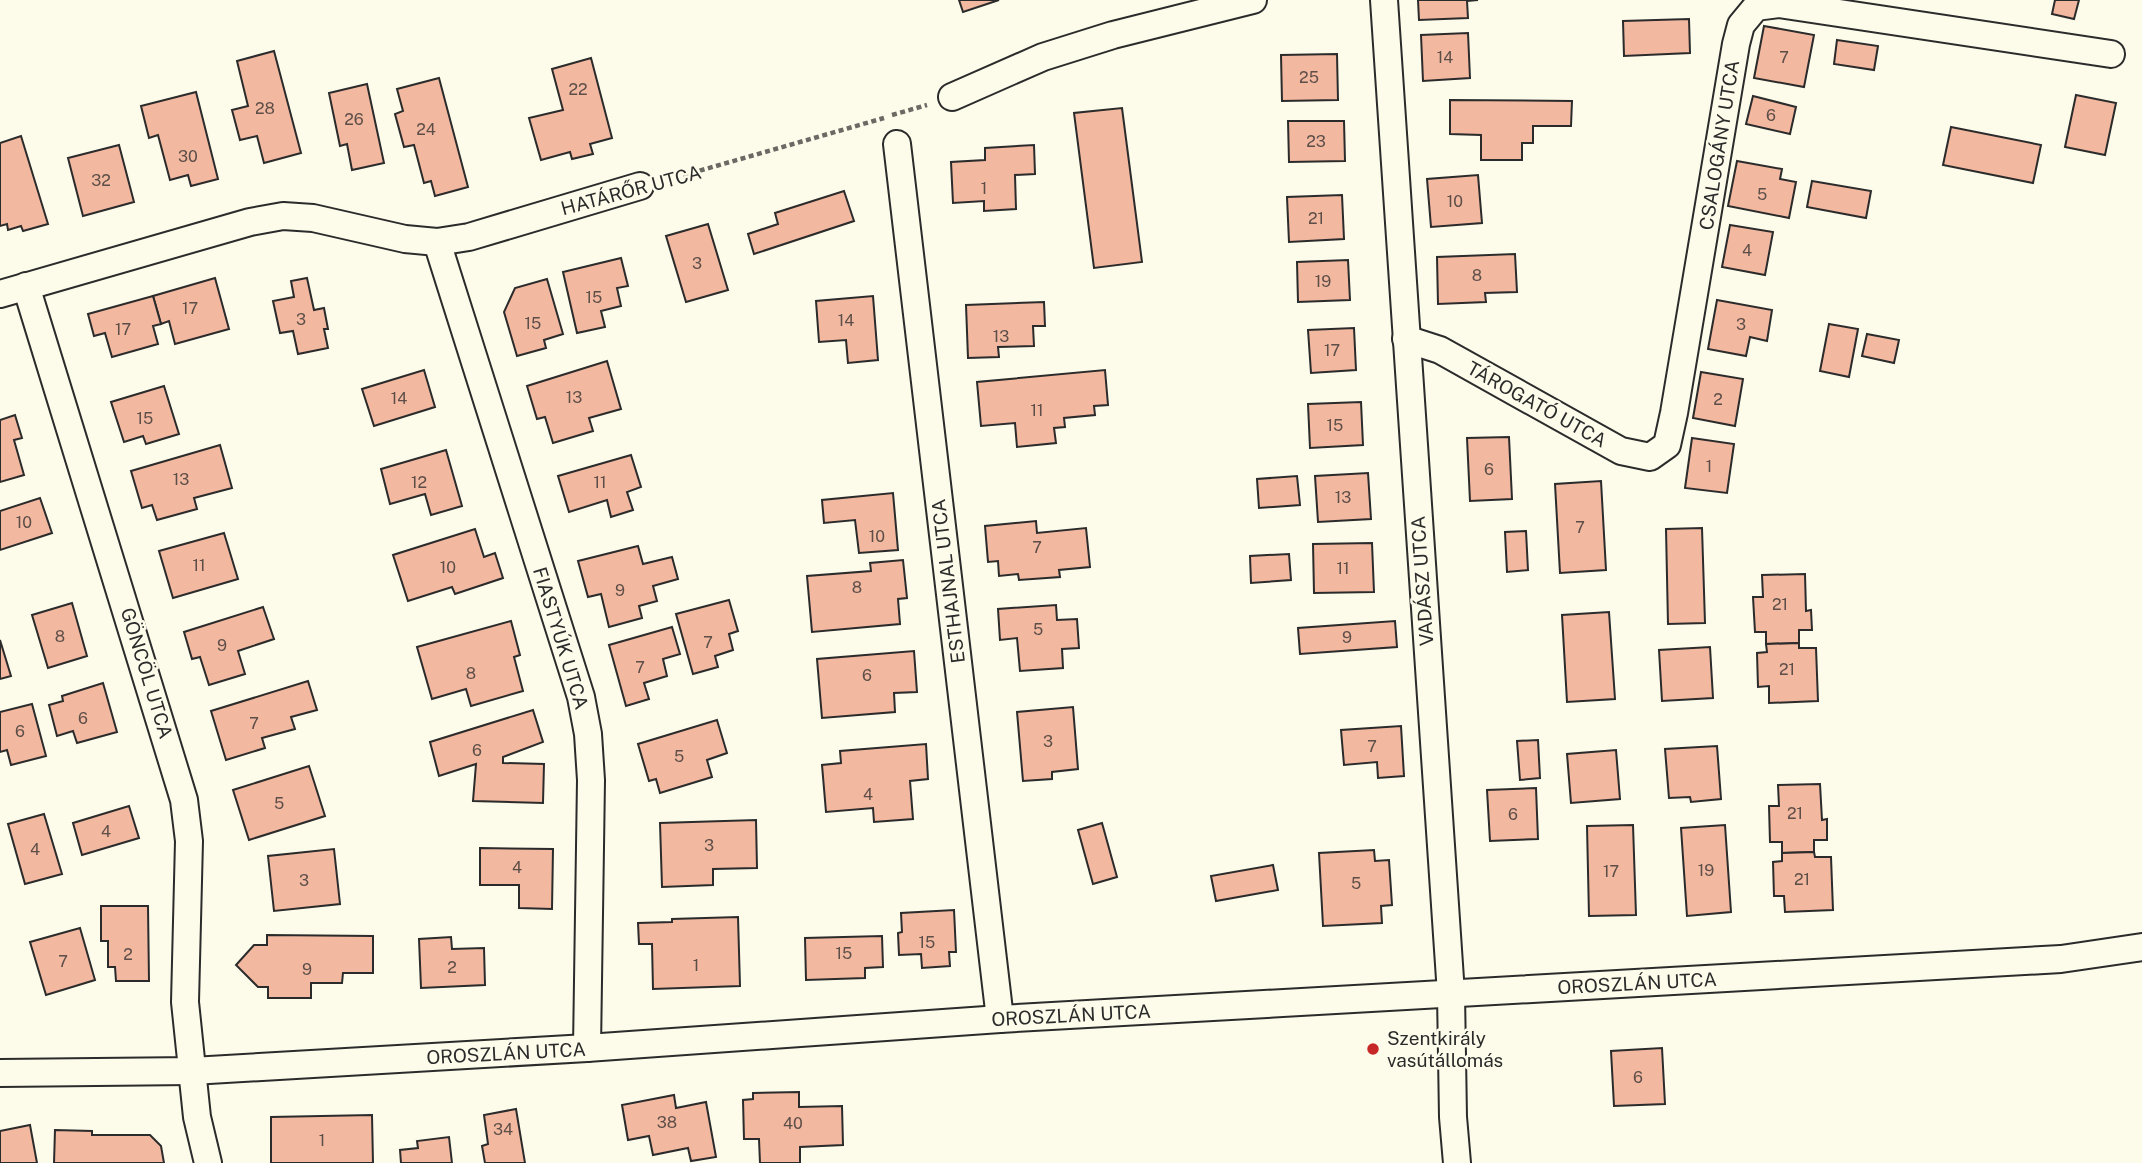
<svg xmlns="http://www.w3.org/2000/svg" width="2142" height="1163" font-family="'Public Sans',sans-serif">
<rect width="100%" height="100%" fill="#fdfbea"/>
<!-- building -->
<g fill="#f2b8a0" stroke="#2b2b2b" stroke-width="2">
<polygon points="959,0 999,0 963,12"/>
<polygon points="1418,0 1478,0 1467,1 1468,18 1419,20"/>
<polygon points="2055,0 2079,0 2074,19 2052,14"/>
<polygon points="1689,19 1690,53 1624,56 1623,21"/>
<polygon points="1764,26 1814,35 1804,87 1754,78"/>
<polygon points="1468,33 1470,78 1423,81 1421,35"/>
<polygon points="1837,40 1878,46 1874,70 1834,64"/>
<polygon points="274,51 301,153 264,163 257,136 240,140 232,110 248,106 237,61"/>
<polygon points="1337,54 1338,100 1282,101 1281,55"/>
<polygon points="591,58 612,138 590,144 593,154 572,159 570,152 541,160 529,118 563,110 552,69"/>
<polygon points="439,78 468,187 435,196 431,181 424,183 414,145 404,147 395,114 403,111 397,89"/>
<polygon points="367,84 384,163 352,170 347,144 340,146 329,93"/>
<polygon points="196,92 218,179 191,186 188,175 170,180 158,135 149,138 141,106"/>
<polygon points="2076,95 2116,103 2105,155 2065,147"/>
<polygon points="1753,96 1796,107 1790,134 1746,124"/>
<polygon points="1450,100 1572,101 1571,126 1533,126 1533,143 1522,143 1522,160 1481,160 1481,135 1450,134"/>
<polygon points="1122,108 1142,262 1094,268 1074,113"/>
<polygon points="1288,121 1344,121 1345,161 1289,162"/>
<polygon points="1951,127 2041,145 2033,183 1943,165"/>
<polygon points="21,136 48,224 23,231 21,226 8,230 7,224 0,226 0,143"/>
<polygon points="119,145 134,202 83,216 68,158"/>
<polygon points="1034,145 1035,174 1015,175 1016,209 984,211 984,201 953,203 951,162 985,160 985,148"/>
<polygon points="1737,161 1782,169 1780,179 1796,182 1789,218 1728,206"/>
<polygon points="1478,175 1482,223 1431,227 1427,179"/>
<polygon points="1812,181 1871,191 1866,218 1807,207"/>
<polygon points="844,191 854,221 754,254 748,234 778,224 775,213"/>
<polygon points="1342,195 1344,239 1289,242 1287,197"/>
<polygon points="708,224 728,290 686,302 666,236"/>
<polygon points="1730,225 1773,232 1765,275 1722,267"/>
<polygon points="1515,254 1517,292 1485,293 1486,302 1438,304 1437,257"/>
<polygon points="621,258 628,286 617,288 621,306 601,311 605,327 577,333 563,272"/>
<polygon points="1348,260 1350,300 1298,302 1297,262"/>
<polygon points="215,278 229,329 175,344 169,321 161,324 153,296"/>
<polygon points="307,278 314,310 324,308 328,329 324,329 328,348 298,354 293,331 280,333 273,301 294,297 291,281"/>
<polygon points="547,279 563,334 544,340 546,348 517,356 504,312 515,288"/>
<polygon points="153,296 161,324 153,326 158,344 112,357 105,333 94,336 88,314"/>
<polygon points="873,296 878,360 848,363 846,340 819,342 816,301"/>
<polygon points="1717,300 1772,310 1767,341 1750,337 1746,356 1708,349"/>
<polygon points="1044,302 1045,326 1033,326 1034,346 998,347 999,357 968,358 966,305"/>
<polygon points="1829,324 1858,329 1849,377 1820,371"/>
<polygon points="1354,328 1356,370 1311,373 1308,330"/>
<polygon points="1867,334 1899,340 1894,363 1862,356"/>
<polygon points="607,361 621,409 589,418 593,431 553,443 545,417 537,419 527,386"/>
<polygon points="424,370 435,407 374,426 362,389"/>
<polygon points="1105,370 1108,405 1094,406 1095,415 1064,418 1065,427 1054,428 1056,443 1017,447 1015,423 981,426 977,382"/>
<polygon points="1701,372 1743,379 1735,426 1693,418"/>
<polygon points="164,386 179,434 146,444 143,436 124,442 111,402"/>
<polygon points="1361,402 1363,445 1310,448 1308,404"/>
<polygon points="15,415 22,438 14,440 24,475 0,482 0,420"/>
<polygon points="1509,437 1512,499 1470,501 1467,438"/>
<polygon points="1692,438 1734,444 1727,493 1685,488"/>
<polygon points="220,445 232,488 194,498 197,509 157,520 152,505 142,508 131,471"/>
<polygon points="446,450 462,506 431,515 425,494 390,504 381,469"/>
<polygon points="631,455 641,487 627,492 633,510 611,517 607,500 569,512 558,476"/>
<polygon points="1368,473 1371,519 1318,522 1315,476"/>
<polygon points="1297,476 1300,505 1259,508 1257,479"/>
<polygon points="1601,481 1606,570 1560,573 1555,484"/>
<polygon points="893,493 898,550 859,553 855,520 824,523 822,500"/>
<polygon points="40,498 52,533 0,550 0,511"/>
<polygon points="1036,521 1037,533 1086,528 1090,567 1059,570 1060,577 1019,580 1018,574 999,576 998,561 988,562 985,526"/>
<polygon points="1702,528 1705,623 1668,624 1666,529"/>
<polygon points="475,529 484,557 495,553 503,578 455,594 452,587 408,601 393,555"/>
<polygon points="1526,531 1528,570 1507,572 1505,532"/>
<polygon points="224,533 238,579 173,598 159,551"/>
<polygon points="1372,543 1374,592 1314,593 1313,544"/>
<polygon points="638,546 643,564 672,557 678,579 653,586 657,601 639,606 642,618 609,627 601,594 588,597 578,561"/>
<polygon points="1289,554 1291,580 1251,583 1250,556"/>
<polygon points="903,560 907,598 898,599 900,624 812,632 807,576 871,571 870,563"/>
<polygon points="1805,574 1806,611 1811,610 1812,630 1799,630 1799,643 1766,644 1766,632 1755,632 1753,597 1763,597 1762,575"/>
<polygon points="729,600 738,631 729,634 733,650 715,656 718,667 693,674 676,614"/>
<polygon points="72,603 87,656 48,668 32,615"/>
<polygon points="1056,605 1057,620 1077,619 1079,648 1062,649 1063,668 1020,671 1017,638 1000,640 998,609"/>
<polygon points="263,607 274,639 238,651 245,674 209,685 200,657 192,659 184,632"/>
<polygon points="1609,612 1615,699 1567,702 1562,615"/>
<polygon points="511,621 520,655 514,657 523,691 471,706 466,689 432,699 417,647"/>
<polygon points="1395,621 1397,647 1300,654 1298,628"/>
<polygon points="672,627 680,654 663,659 667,676 644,683 649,699 626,706 609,645"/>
<polygon points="0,640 11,676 0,679"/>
<polygon points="1799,643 1799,648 1816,648 1818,701 1769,703 1769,686 1758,687 1757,653 1767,652 1766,644"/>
<polygon points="1710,647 1713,698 1662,701 1659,650"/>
<polygon points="914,651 917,692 894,693 895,712 822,718 817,659"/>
<polygon points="308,681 317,710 291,717 295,729 262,738 265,748 226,760 211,711"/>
<polygon points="103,683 117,732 77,743 73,731 57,736 49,705 63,701 62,696"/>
<polygon points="32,704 46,756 11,765 7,750 0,752 0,712"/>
<polygon points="1073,707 1078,769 1052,772 1052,779 1023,781 1017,712"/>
<polygon points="533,710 543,742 503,757 503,763 544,764 543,803 473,801 476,764 439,776 430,742"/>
<polygon points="717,720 727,753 707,760 712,777 660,793 656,779 649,781 638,744"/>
<polygon points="1401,726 1404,776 1378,778 1377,762 1344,765 1341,730"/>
<polygon points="1538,740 1540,778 1520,780 1517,741"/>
<polygon points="926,744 928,779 910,781 913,819 874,822 873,808 826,812 822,765 841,763 840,751"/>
<polygon points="1717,746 1721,799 1691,802 1690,797 1669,798 1665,749"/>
<polygon points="1616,750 1620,799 1571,803 1567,754"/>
<polygon points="309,766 325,816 249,840 233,790"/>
<polygon points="1820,784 1822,820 1827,819 1827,840 1814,840 1814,852 1782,853 1782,842 1770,842 1769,806 1779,806 1778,785"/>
<polygon points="1536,788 1538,839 1490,841 1487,790"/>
<polygon points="129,806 139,838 82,855 73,823"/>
<polygon points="44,814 62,874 25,884 8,824"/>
<polygon points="756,820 757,868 713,869 713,885 662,887 660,823"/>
<polygon points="1102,823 1117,877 1093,884 1078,830"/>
<polygon points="1633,825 1636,915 1589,916 1587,826"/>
<polygon points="1725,825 1731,912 1687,916 1681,828"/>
<polygon points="480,848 553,849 552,909 519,908 519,885 480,885"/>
<polygon points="334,849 340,904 274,911 268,856"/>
<polygon points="1374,850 1375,861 1389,860 1392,905 1381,906 1382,923 1323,926 1319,853"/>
<polygon points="1814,852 1815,857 1831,857 1833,910 1785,912 1784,896 1774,896 1773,862 1782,861 1782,853"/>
<polygon points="1273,865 1278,890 1216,901 1211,876"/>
<polygon points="101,906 148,906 149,981 116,981 115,967 108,967 108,941 101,941"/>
<polygon points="954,910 956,952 949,952 950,966 922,968 921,954 899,955 898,933 902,932 901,913"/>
<polygon points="738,917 740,986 653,989 652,944 639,944 638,923 672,922 672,919"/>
<polygon points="80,928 95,980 46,995 30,942"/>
<polygon points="267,935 373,936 373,973 343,973 342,983 311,983 311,998 268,998 268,987 258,987 236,965 254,945 267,945"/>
<polygon points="882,936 883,967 865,968 865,978 806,980 805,938"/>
<polygon points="451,937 452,949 484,948 485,985 421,988 419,939"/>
<polygon points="1662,1048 1665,1104 1614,1106 1611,1051"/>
<polygon points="799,1092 799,1107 842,1106 843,1145 800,1147 800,1163 760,1163 759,1139 744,1139 743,1100 753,1099 753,1093"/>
<polygon points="674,1095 676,1108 706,1102 716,1157 691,1161 688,1148 653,1155 649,1136 628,1140 622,1105"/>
<polygon points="516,1109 525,1163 485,1163 482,1146 488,1144 484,1115"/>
<polygon points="372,1115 373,1163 271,1163 271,1117"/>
<polygon points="30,1125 37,1163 0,1163 0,1131"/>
<polygon points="55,1130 92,1131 92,1135 150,1135 161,1146 164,1163 54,1163"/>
<polygon points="449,1137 452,1163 401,1163 400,1150 418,1148 417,1141"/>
</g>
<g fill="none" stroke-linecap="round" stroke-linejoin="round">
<defs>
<g id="street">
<polyline points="1384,0 1451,994 1453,1117 1457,1163"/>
<polyline points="952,97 1043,57 1113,35 1253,0"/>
<polyline points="897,144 1000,1019"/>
<polyline points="437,242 581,697 588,734 591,780 587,1048"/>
<polyline points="26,286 184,800 189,841 185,1002 197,1117 208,1163"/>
<polyline points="0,294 250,222 283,216 313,218 405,239 437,242 469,237 640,186"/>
<polyline points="1406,339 1440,350 1621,451 1650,457 1667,445 1674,413 1736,44 1741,25 1756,7 1779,4 2111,54"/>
<polyline points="0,1073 192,1071 587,1048 1000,1019 2061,959 2142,947"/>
</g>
</defs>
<!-- street casing -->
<use href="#street" stroke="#2b2b2b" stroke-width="30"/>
<!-- path -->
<g stroke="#6a6964" stroke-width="4.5" stroke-dasharray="5 3.5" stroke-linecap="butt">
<polyline points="892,115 927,105"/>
<polyline points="667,180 884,118"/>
</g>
<!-- street -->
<use href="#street" stroke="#fdfbea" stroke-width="26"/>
</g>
<!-- markers -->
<circle fill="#c62828" stroke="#fdfbea" stroke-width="2.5" cx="1373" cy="1049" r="7"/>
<g text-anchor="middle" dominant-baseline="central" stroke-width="5" stroke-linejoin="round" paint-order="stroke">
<!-- number labels -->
<g font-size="16" fill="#5d4e48">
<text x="1445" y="57">14</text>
<text x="1784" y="57">7</text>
<text x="1309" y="77">25</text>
<text x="578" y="89">22</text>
<text x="265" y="108">28</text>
<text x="1771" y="115">6</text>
<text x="354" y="119">26</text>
<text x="426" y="129">24</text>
<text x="1316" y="141">23</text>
<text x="188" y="156">30</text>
<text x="101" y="180">32</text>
<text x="984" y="188">1</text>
<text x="1762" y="194">5</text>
<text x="1455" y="201">10</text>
<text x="1316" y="218">21</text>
<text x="1747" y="250">4</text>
<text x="697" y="263">3</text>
<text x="1477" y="275">8</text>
<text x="1323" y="281">19</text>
<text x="594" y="297">15</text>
<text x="190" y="308">17</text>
<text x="301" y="319">3</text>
<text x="846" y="320">14</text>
<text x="533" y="323">15</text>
<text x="1741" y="324">3</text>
<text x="123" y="329">17</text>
<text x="1001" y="336">13</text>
<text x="1332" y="350">17</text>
<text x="574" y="397">13</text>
<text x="399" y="398">14</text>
<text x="1718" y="399">2</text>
<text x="1037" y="410">11</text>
<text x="145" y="418">15</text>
<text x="1335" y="425">15</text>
<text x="1709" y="466">1</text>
<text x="1489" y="469">6</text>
<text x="181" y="479">13</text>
<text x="419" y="482">12</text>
<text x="600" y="482">11</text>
<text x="1343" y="497">13</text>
<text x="24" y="522">10</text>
<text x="1580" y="527">7</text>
<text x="877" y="536">10</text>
<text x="1037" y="547">7</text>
<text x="199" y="565">11</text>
<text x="448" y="567">10</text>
<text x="1343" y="568">11</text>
<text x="857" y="587">8</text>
<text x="620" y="590">9</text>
<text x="1780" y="604">21</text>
<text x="1038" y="629">5</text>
<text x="60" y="636">8</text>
<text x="1347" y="637">9</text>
<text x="708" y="642">7</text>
<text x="222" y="645">9</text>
<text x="640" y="667">7</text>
<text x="1787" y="669">21</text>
<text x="471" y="673">8</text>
<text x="867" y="675">6</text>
<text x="83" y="718">6</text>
<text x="254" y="723">7</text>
<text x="20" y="731">6</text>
<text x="1048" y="741">3</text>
<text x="1372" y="746">7</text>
<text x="477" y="750">6</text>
<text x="679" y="756">5</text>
<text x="868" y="794">4</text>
<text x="279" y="803">5</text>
<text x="1795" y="813">21</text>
<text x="1513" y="814">6</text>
<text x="106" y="831">4</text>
<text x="709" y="845">3</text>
<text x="35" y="849">4</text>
<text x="517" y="867">4</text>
<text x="1706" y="870">19</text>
<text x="1611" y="871">17</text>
<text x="1802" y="879">21</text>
<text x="304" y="880">3</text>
<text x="1356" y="883">5</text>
<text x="927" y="942">15</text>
<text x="844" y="953">15</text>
<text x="128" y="954">2</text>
<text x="63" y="961">7</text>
<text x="696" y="965">1</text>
<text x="452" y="967">2</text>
<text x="307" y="969">9</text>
<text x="1638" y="1077">6</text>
<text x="667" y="1122">38</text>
<text x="793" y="1123">40</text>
<text x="503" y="1129">34</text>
<text x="322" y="1140">1</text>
</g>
<!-- street labels -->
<g font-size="19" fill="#2b2b2b" stroke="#fdfbea">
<text transform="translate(1719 145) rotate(-81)">CSALOGÁNY UTCA</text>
<text transform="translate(631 190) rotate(-15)">HATÁRŐR UTCA</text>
<text transform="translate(1537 404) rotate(29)">TÁROGATÓ UTCA</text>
<text transform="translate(948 581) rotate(-97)">ESTHAJNAL UTCA</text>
<text transform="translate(1422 581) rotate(-94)">VADÁSZ UTCA</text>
<text transform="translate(561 638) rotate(73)">FIASTYÚK UTCA</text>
<text transform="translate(147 673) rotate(73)">GÖNCÖL UTCA</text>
<text transform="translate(1637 983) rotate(-3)">OROSZLÁN UTCA</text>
<text transform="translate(1071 1015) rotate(-3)">OROSZLÁN UTCA</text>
<text transform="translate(506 1053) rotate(-3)">OROSZLÁN UTCA</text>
</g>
<!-- poi labels -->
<g font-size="19" fill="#2b2b2b" stroke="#fdfbea" text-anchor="start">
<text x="1387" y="1038">Szentkirály<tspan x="1387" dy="22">vasútállomás</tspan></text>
</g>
</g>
</svg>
